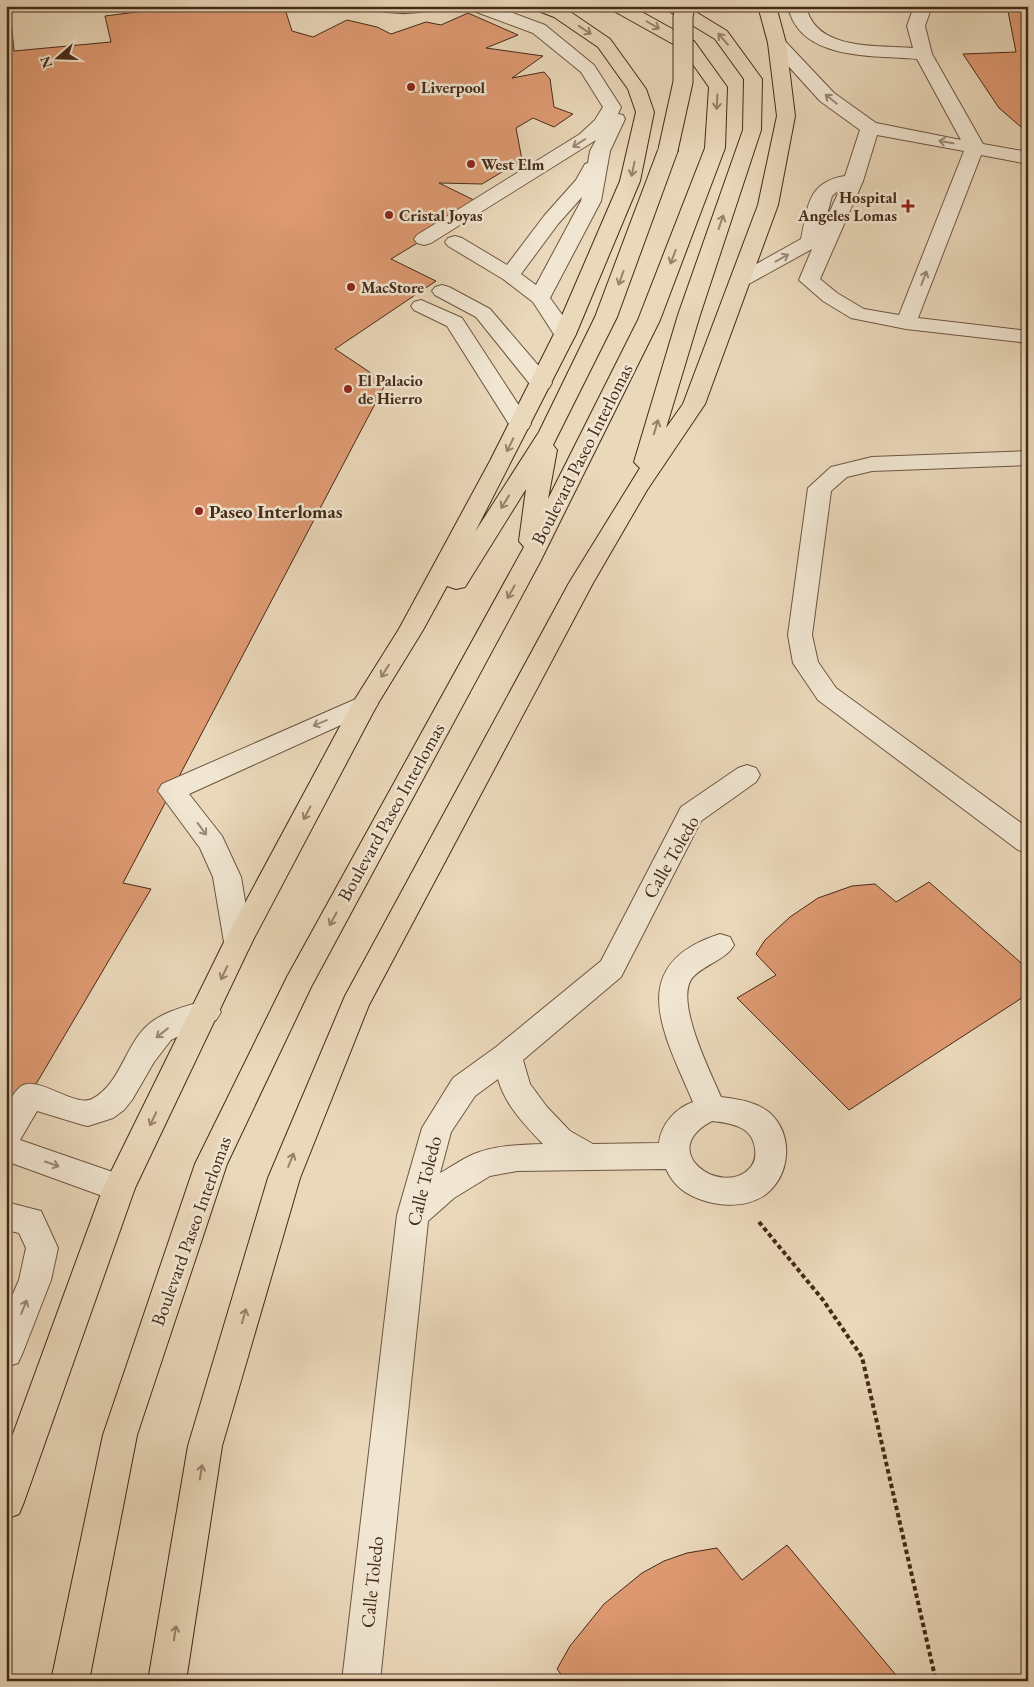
<svg xmlns="http://www.w3.org/2000/svg" width="1034" height="1687" font-family="'EB Garamond',serif">
<rect width="100%" height="100%" fill="#ead8ba"/>
<filter id="stains"><feTurbulence type="fractalNoise" baseFrequency=".004" numOctaves="4"/><feColorMatrix values="0 0 0 0 .2 0 0 0 0 .09 0 0 0 0 .02 0 0 0 .5 -.17"/></filter>
<radialGradient id="worn" r=".72"><stop offset=".6" stop-color="#630" stop-opacity="0"/><stop offset="1" stop-color="#630" stop-opacity=".3"/></radialGradient>
<!-- building -->
<g fill="#df9a72" stroke="#442a18">
<polygon points="184,6 284,6 292,31 313,37 347,20 377,27 391,34 426,22 441,25 468,13 518,35 486,48 543,56 512,78 544,72 550,79 554,107 573,114 554,127 533,118 516,128 522,160 482,184 439,183 482,204 391,259 436,281 335,349 386,383 123,883 151,889 6,1135 6,18 11,18 14,51 111,42 105,16"/>
<polygon points="1007,6 1028,6 1028,133 999,108 963,54 1016,52"/>
<polygon points="929,882 1028,969 1028,994 849,1110 737,998 776,975 756,954 765,940 790,917 818,898 852,886 875,884 896,902"/>
<polygon points="787,1545 901,1681 566,1681 557,1669 570,1646 604,1604 642,1573 664,1561 687,1553 717,1548 742,1580"/>
</g>
<g fill="none" stroke-linecap="round" stroke-linejoin="round">
<defs>
<g id="minor">
<path d="M 373,6 L 434,6 L 432,10 C 414,14 393,14 375,10 Z"/>
<path d="M 469,6 L 494,6 L 545,25 L 594,65 L 621,107 L 618,114 L 623,115 L 625,119 L 610,151 L 601,201 L 550,298 L 576,334 L 573,339 L 565,340 L 557,339 L 533,302 L 503,279 L 448,246 L 445,242 L 448,238 L 455,236 L 462,238 L 507,265 L 544,216 L 576,180 L 585,164 L 588,163 L 590,151 L 596,140 L 431,243 L 424,245 L 417,243 L 414,239 L 417,235 L 580,134 L 595,120 L 603,107 L 581,72 L 533,33 L 471,10 ZM 582,197 L 581,201 L 536,285 L 521,274 L 558,224 Z"/>
<path d="M 788,6 L 806,6 C 815,51 877,45 913,48 L 907,26 L 914,6 L 932,6 L 925,26 L 932,54 L 983,144 L 1028,152 L 1028,164 L 981,155 L 918,318 L 1028,331 L 1028,343 L 906,329 L 851,318 L 823,301 L 799,280 L 812,249 L 747,285 L 740,287 L 733,285 L 730,281 L 733,277 L 801,239 C 808,207 807,182 845,176 L 860,130 L 820,101 L 771,47 L 768,43 L 771,39 L 777,38 L 783,39 L 834,93 L 876,123 L 961,140 L 917,59 C 873,55 799,61 788,6 ZM 877,135 L 964,151 L 899,315 L 864,309 L 837,293 L 820,279 L 863,181 ZM 840,189 L 825,222 L 832,196 Z"/>
<polygon points="442,285 449,287 490,309 549,378 552,383 549,388 541,390 533,388 476,317 435,295 432,291 435,287"/>
<polygon points="421,300 462,318 531,424 528,429 520,431 512,429 447,326 414,310 411,306 414,302"/>
<polygon points="1028,451 1028,465 872,471 847,477 831,491 812,635 818,662 836,688 1028,828 1028,853 1018,850 818,700 793,663 788,635 808,488 831,467 872,457"/>
<polygon points="365,695 374,698 378,704 374,710 189,794 222,836 241,877 252,942 248,950 238,953 228,950 224,942 213,877 200,848 158,791 162,784"/>
<path d="M 747,765 L 756,768 L 760,775 L 756,782 L 701,821 L 621,977 L 523,1060 L 530,1084 L 547,1107 L 570,1131 L 593,1144 L 659,1143 C 661,1124 676,1108 693,1102 C 664,1034 623,965 720,934 L 730,937 L 734,945 C 726,960 705,964 693,977 C 673,999 711,1073 721,1097 C 738,1099 758,1102 771,1114 C 794,1137 790,1176 765,1195 C 747,1207 722,1207 702,1200 C 685,1194 674,1186 666,1169 L 517,1171 L 490,1176 L 454,1198 L 428,1221 L 380,1681 L 342,1681 L 397,1215 L 422,1128 L 453,1078 L 496,1047 L 601,961 L 681,807 L 738,768 ZM 498,1079 C 505,1105 525,1125 543,1144 C 520,1145 496,1145 474,1154 C 462,1159 451,1167 440,1173 L 451,1132 L 475,1096 ZM 712,1121 C 730,1123 753,1126 755,1149 C 756,1157 755,1163 749,1169 C 721,1197 655,1151 712,1121 Z"/>
<path d="M 206,1000 L 216,1004 L 221,1012 L 216,1020 L 187,1032 L 171,1040 L 154,1062 L 132,1100 L 124,1110 L 113,1118 L 88,1126 L 83,1125 L 37,1111 L 20,1140 L 130,1178 L 135,1188 L 130,1198 L 119,1202 L 6,1161 C 6,1138 0,1106 19,1088 C 35,1072 73,1108 92,1099 C 121,1084 125,1044 149,1024 C 164,1011 188,1006 206,1000 Z"/>
<polygon points="6,1202 41,1211 58,1248 51,1280 23,1352 18,1363 6,1367 6,1310 19,1280 26,1248 19,1233 6,1230"/>
</g>
<g id="major">
<polygon points="534,6 558,6 566,9 610,39 646,89 654,112 640,181 576,334 475,532 539,432 595,317 658,150 661,146 668,144 675,146 678,150 617,317 553,445 557,450 548,499 638,320 705,148 709,87 682,49 612,10 610,6 631,6 694,41 727,87 725,148 660,320 540,562 311,987 227,1164 137,1435 89,1681 51,1681 103,1435 195,1164 287,977 524,547 519,541 526,489 465,587 456,589 447,586 423,630 377,705 252,942 135,1188 24,1502 19,1514 6,1519 6,1453 103,1188 224,942 352,704 399,629 490,461 554,334 620,181 636,112 628,89 598,47 554,17 536,10"/>
<polygon points="665,6 686,6 727,31 762,79 761,130 700,315 666,428 683,404 758,205 777,116 768,43 758,6 776,6 786,43 795,116 778,205 705,404 647,490 593,583 369,1005 300,1178 222,1446 186,1681 148,1681 188,1446 268,1178 345,996 569,583 640,468 634,462 678,315 743,130 744,79 715,39 667,10"/>
</g>
</defs>
<!-- minor casing -->
<use href="#minor" stroke="#6e5640" stroke-width="2"/>
<!-- major casing -->
<use href="#major" stroke="#442a18" stroke-width="2"/>
<!-- path -->
<polyline stroke="#442a18" stroke-width="4" stroke-dasharray="4.5 3" stroke-linecap="butt" points="759,1222 823,1300 862,1357 936,1681"/>
<!-- minor -->
<use href="#minor" fill="#f1e6d2" fill-rule="evenodd"/>
<!-- major -->
<use href="#major" fill="#ead8ba" fill-rule="evenodd"/>
<defs>
<polyline id="major-bridge" points="668,150 683,82 683,17 685,6"/>
</defs>
<!-- major-bridge casing -->
<use href="#major-bridge" stroke="#442a18" stroke-width="21" stroke-linecap="butt"/>
<!-- major-bridge -->
<use href="#major-bridge" stroke="#ead8ba" stroke-width="19"/>
</g>
<!-- one-way arrows -->
<defs><path id="oneway-shaft" d="M-6 0H5M1.5-3L5.5 0L1.5 3" fill="none" stroke-width="1.6" stroke-linecap="round" stroke-linejoin="round" transform="scale(1.25)"/></defs>
<g stroke="#978169">
<use href="#oneway-shaft" transform="translate(653 25) rotate(30)"/>
<use href="#oneway-shaft" transform="translate(585 30) rotate(34)"/>
<use href="#oneway-shaft" transform="translate(723 39) rotate(-131)"/>
<use href="#oneway-shaft" transform="translate(717 102) rotate(93)"/>
<use href="#oneway-shaft" transform="translate(633 169) rotate(102)"/>
<use href="#oneway-shaft" transform="translate(721 222) rotate(-71)"/>
<use href="#oneway-shaft" transform="translate(673 257) rotate(111)"/>
<use href="#oneway-shaft" transform="translate(621 278) rotate(110)"/>
<use href="#oneway-shaft" transform="translate(656 427) rotate(-73)"/>
<use href="#oneway-shaft" transform="translate(510 445) rotate(117)"/>
<use href="#oneway-shaft" transform="translate(505 502) rotate(122)"/>
<use href="#oneway-shaft" transform="translate(511 592) rotate(119)"/>
<use href="#oneway-shaft" transform="translate(385 671) rotate(122)"/>
<use href="#oneway-shaft" transform="translate(307 813) rotate(118)"/>
<use href="#oneway-shaft" transform="translate(333 919) rotate(119)"/>
<use href="#oneway-shaft" transform="translate(224 973) rotate(115)"/>
<use href="#oneway-shaft" transform="translate(153 1119) rotate(116)"/>
<use href="#oneway-shaft" transform="translate(291 1160) rotate(-68)"/>
<use href="#oneway-shaft" transform="translate(244 1316) rotate(-74)"/>
<use href="#oneway-shaft" transform="translate(201 1472) rotate(-81)"/>
<use href="#oneway-shaft" transform="translate(175 1633) rotate(-81)"/>
</g>
<g stroke="#9a8875">
<use href="#oneway-shaft" transform="translate(831 99) rotate(-141)"/>
<use href="#oneway-shaft" transform="translate(946 142) rotate(-171)"/>
<use href="#oneway-shaft" transform="translate(579 143) rotate(148)"/>
<use href="#oneway-shaft" transform="translate(782 258) rotate(-29)"/>
<use href="#oneway-shaft" transform="translate(924 278) rotate(-69)"/>
<use href="#oneway-shaft" transform="translate(320 723) rotate(157)"/>
<use href="#oneway-shaft" transform="translate(202 829) rotate(54)"/>
<use href="#oneway-shaft" transform="translate(162 1033) rotate(142)"/>
<use href="#oneway-shaft" transform="translate(52 1164) rotate(19)"/>
<use href="#oneway-shaft" transform="translate(24 1307) rotate(-68)"/>
</g>
<!-- markers -->
<g fill="#8f2418" stroke="#f1e6d2" stroke-width="2">
<circle cx="411" cy="87" r="5"/>
<circle cx="471" cy="164" r="5"/>
<path d="M905.5 198.5h5v5h5v5h-5v5h-5v-5h-5v-5h5z"/>
<circle cx="389" cy="215" r="5"/>
<circle cx="351" cy="287" r="5"/>
<circle cx="348" cy="389" r="5"/>
<circle cx="199" cy="511" r="5"/>
</g>
<g text-anchor="middle" dominant-baseline="central" stroke-width="5" stroke-linejoin="round" paint-order="stroke">
<!-- far-poi labels -->
<g font-size="16" font-weight="bold" fill="#442a18" stroke="#f1e6d2" text-anchor="start">
<text x="421" y="87">Liverpool</text>
<text x="481" y="164">West Elm</text>
<text x="897" y="197" text-anchor="end">Hospital<tspan x="897" dy="18">Angeles Lomas</tspan></text>
<text x="399" y="215">Cristal Joyas</text>
<text x="361" y="287">MacStore</text>
<text x="358" y="380">El Palacio<tspan x="358" dy="18">de Hierro</tspan></text>
</g>
<!-- street labels -->
<g font-size="19" fill="#442a18" stroke="#f1e6d2">
<text transform="translate(582 454) rotate(-63)">Boulevard Paseo Interlomas</text>
<text transform="translate(391 812) rotate(-61)">Boulevard Paseo Interlomas</text>
<text transform="translate(671 857) rotate(-60)">Calle Toledo</text>
<text transform="translate(424 1181) rotate(-76)">Calle Toledo</text>
<text transform="translate(191 1231) rotate(-70)">Boulevard Paseo Interlomas</text>
<text transform="translate(372 1582) rotate(-84)">Calle Toledo</text>
</g>
<!-- poi labels -->
<g font-size="19" font-weight="bold" fill="#442a18" stroke="#f1e6d2" text-anchor="start">
<text x="209" y="511">Paseo Interlomas</text>
</g>
</g>
<!-- margin -->
<rect width="1034" height="1687" fill="none" stroke="#ead8ba" stroke-width="25"/>
<rect x="8" y="8" width="1019" height="1672" fill="none" stroke="#442a18" stroke-width="2.5"/>
<rect x="12" y="12" width="1009" height="1662" fill="none" stroke="#442a18"/>
<!-- north arrow -->
<g transform="translate(58 58) rotate(250)" stroke="#f1e6d2" stroke-width="4" paint-order="stroke">
<path d="M0-4L9 19L0 12L-9 19Z" fill="#442a18"/>
<text y="-8" font-size="14" font-weight="bold" text-anchor="middle" fill="#442a18">N</text>
</g>
<rect width="100%" height="100%" filter="url(#stains)"/>
<rect width="100%" height="100%" fill="url(#worn)"/>
</svg>
